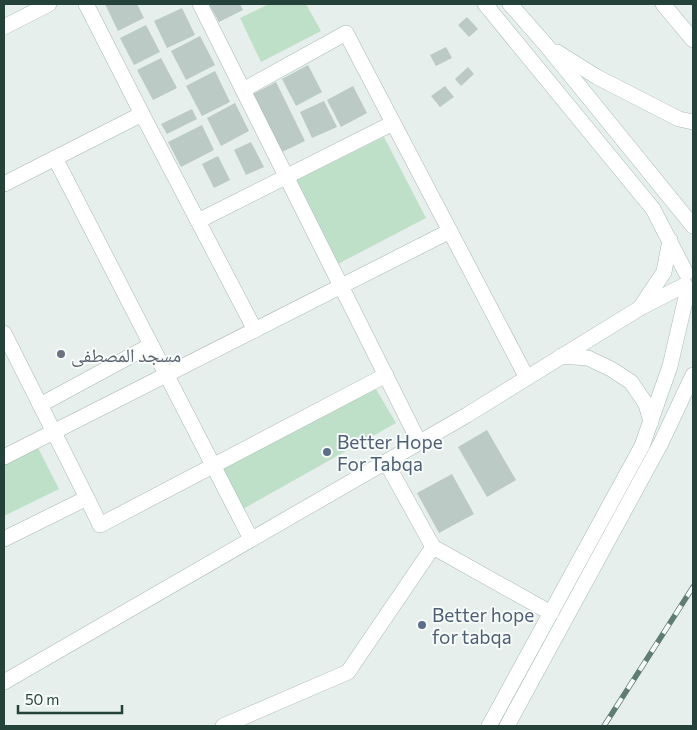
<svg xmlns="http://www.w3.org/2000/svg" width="697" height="730" font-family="Commissioner,'Noto Naskh Arabic',sans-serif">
<rect width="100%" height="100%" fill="#e6efeb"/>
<!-- green -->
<g fill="#bfe0c8">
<polygon points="269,4 306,4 321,31 261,62 240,18"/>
<polygon points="384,137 426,218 336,265 295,181"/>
<polygon points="376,389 396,423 243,509 222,467"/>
<polygon points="37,446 59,489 4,516 4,462"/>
</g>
<!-- building -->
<g fill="#bbcac4">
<polygon points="105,4 137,4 144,18 118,31"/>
<polygon points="209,4 240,4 243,10 219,22"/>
<polygon points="182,8 195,35 167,48 154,21"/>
<polygon points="467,17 478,29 469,37 458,25"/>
<polygon points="146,25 160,52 134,65 120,38"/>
<polygon points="200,36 215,65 186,80 171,51"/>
<polygon points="446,47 452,58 436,66 430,55"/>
<polygon points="161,58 177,88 153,100 137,70"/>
<polygon points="308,65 322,92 296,106 282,79"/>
<polygon points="468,67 474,74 461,86 455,79"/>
<polygon points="215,71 230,102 202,116 186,86"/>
<polygon points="276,82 305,141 282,152 253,94"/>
<polygon points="353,86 367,113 341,127 327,100"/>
<polygon points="445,86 454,97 440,107 431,96"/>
<polygon points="324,101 337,127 312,138 300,112"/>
<polygon points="235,103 249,131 221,146 207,118"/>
<polygon points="192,109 197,119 167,134 161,124"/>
<polygon points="202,125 214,150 181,167 168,142"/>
<polygon points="251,142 264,167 246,175 234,150"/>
<polygon points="218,156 230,180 214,188 202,164"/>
<polygon points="487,430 516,480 487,497 458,447"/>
<polygon points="452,474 474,514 439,533 417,493"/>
</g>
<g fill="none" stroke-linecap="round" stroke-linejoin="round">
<defs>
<g id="minor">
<polyline points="200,4 419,442"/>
<polyline points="663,4 693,40"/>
<polyline points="243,90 346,33 527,378"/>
<polyline points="142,114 255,330"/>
<polyline points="55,158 251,539"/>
<polyline points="4,184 142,114 86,4"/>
<polyline points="198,221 393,123"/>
<polyline points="4,333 87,498 4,539"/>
<polyline points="40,405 151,345"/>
<polyline points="4,457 450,231"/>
<polyline points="386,462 433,547 551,613"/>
<polyline points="87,498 100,525 386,375"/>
<polyline points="4,682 467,415 640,308 685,285"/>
<polyline points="223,726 348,672 433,547"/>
</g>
<polyline id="tertiary" points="4,27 49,4"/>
<g id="secondary">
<polyline points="485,4 653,209 686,273"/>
<polyline points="510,4 546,45 693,226"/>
<polyline points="557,52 597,77 679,119 693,122"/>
<polyline points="640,308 664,272 670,240"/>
<polyline points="561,356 588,358 611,369 631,382 646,404 651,422"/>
<polyline points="489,726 642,446 670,366 687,293"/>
<polyline points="507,726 661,443 693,375"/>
</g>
</defs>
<!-- minor casing -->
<use href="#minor" stroke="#a8b8b2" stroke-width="16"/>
<!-- tertiary casing -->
<use href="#tertiary" stroke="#a8b8b2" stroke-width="16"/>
<!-- secondary casing -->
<use href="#secondary" stroke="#a4bbb3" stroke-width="16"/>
<!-- minor -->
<use href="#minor" stroke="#fff" stroke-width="15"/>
<!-- tertiary -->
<use href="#tertiary" stroke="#fff" stroke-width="15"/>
<!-- secondary -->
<use href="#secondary" stroke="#fff" stroke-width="15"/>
<defs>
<polyline id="rail" points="604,726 693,587"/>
</defs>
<!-- rail casing -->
<use href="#rail" stroke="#5f7d75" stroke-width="5.5"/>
<!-- rail -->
<use href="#rail" stroke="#f7fbf9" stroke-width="4" stroke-dasharray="11" stroke-linecap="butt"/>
</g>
<!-- markers -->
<circle fill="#6b7280" stroke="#f7fbf9" stroke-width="2" cx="61" cy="354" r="5"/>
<g fill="#5c6f8a" stroke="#f7fbf9" stroke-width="2">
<circle cx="327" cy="452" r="5"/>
<circle cx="422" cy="625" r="5"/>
</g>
<g text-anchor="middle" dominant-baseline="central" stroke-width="4" stroke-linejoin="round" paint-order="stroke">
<!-- worship labels -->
<g font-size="19" fill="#5b616d" stroke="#f7fbf9" text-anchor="start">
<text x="71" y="354">مسجد المصطفى</text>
</g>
<!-- service labels -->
<g font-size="19" fill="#4e5e75" stroke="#f7fbf9" text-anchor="start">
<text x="337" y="441">Better Hope<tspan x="337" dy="22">For Tabqa</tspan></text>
<text x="432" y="614">Better hope<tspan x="432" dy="22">for tabqa</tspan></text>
</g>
</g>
<!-- border -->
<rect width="697" height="730" fill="none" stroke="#24423a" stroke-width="10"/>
<!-- scale -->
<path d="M18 705v8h104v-8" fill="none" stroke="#24423a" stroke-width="2.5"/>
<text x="25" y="705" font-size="15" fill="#24423a" stroke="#f7fbf9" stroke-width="4" paint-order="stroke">50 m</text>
</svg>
